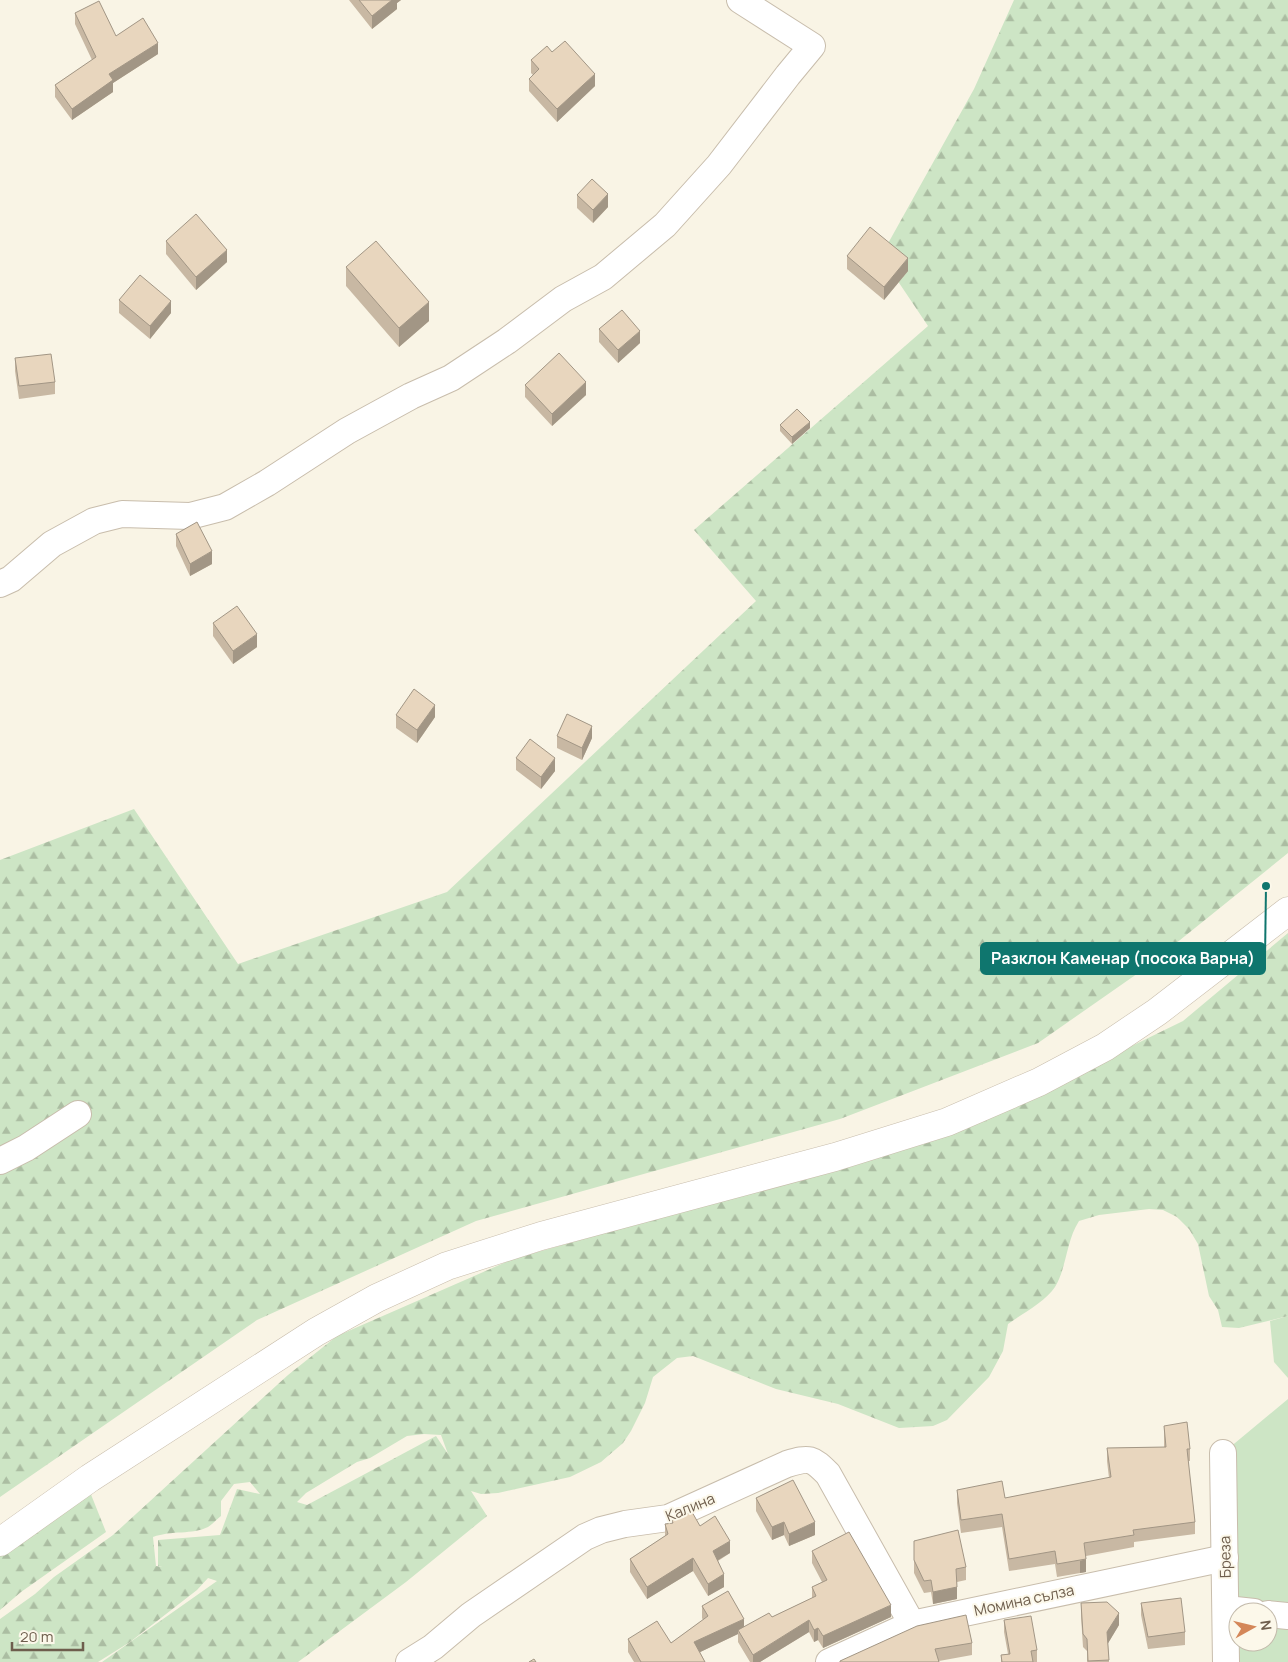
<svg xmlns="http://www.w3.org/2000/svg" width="1288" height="1662" font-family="Manrope,sans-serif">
<defs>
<pattern id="forest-firs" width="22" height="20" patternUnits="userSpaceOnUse" patternTransform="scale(1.25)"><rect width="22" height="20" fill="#cde5c5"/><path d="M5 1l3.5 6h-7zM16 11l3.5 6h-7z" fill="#abbda2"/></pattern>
</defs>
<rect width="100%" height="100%" fill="#f9f4e5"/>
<!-- grass -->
<g fill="#cde5c5" fill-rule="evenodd">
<polygon points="1288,1316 1288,1378 1274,1362 1270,1321"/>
<path d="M 1288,1399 L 1288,1662 L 1226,1662 L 1223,1453 ZM 1238,1612 L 1268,1612 L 1268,1642 L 1238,1642 Z"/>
</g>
<!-- forest -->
<g fill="url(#forest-firs)" fill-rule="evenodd">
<polygon points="1014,0 1288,0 1288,853 1144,969 1038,1043 840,1119 476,1221 257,1320 0,1497 0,860 134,809 238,964 447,892 756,601 694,530 928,326 881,256 974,89"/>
<path d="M 1288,933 L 1288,1316 L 1239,1328 L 1222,1327 L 1218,1310 L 1209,1296 L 1198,1244 L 1189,1229 L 1177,1217 L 1163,1210 L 1149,1209 L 1099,1215 L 1079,1221 C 1066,1241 1067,1267 1055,1287 C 1046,1301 1022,1314 1008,1324 L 1003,1351 L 989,1377 L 947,1420 L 933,1426 L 899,1428 L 838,1404 L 776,1389 L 693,1356 L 677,1358 L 653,1377 L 645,1403 L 631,1431 L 623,1443 L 601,1462 L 570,1477 L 498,1493 L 481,1494 L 471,1491 L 487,1516 L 406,1582 L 298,1662 L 102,1662 L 217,1581 L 208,1578 L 197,1590 L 130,1642 L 98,1662 L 0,1662 L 0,1619 L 35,1594 L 54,1577 L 113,1535 L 288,1375 L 337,1336 L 513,1259 L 945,1137 L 1183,1021 ZM 424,1434 L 441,1435 L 448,1454 L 436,1436 L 307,1505 L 297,1502 L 306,1493 L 357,1462 L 370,1458 L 407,1436 ZM 250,1482 L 260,1494 L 237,1489 L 220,1535 L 158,1540 L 158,1566 L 162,1567 L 156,1566 L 153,1537 C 172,1530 192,1535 208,1527 C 213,1524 217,1519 221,1516 L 221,1501 L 234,1484 Z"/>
<polygon points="88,1487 106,1532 21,1592 0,1610 0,1551"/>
</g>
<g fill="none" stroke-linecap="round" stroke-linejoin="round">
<defs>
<g id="minor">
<polyline points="0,584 11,579 52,544 94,521 122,514 190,516 225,507 267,483 347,431 411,396 451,378 507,341 563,299 603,277 665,225 719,165 788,75 812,46 740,0"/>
<polyline points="0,1161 26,1148 78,1114"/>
<polyline points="1223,1453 1226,1662"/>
<polyline points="1226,1609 1254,1612"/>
<polyline points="1268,1614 1288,1616"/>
<path d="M 409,1662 L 433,1647 L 471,1615 L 585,1537 L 601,1530 L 625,1524 L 668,1518 L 787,1464 C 810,1457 812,1458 828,1474 L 912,1624"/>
<polyline points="829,1662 912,1624 1225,1558"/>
</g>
<polyline id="tertiary" points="0,1542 90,1478 316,1332 377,1298 447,1266 541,1236 835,1157 947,1122 1039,1082 1105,1047 1157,1012 1288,911"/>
</defs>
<!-- minor casing -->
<use href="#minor" stroke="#c8bdac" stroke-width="28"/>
<!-- tertiary casing -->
<use href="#tertiary" stroke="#c8bdac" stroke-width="29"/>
<!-- minor -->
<use href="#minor" stroke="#fff" stroke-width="26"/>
<!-- tertiary -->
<use href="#tertiary" stroke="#fff" stroke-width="28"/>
</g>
<!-- wall -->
<g fill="#c8b8a3">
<polygon points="349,0 401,0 397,3 397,9 372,29"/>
<polygon points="75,13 116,36 158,54 113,83 113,92 72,120 55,97 55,85 92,60 75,24"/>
<polygon points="552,52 595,86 557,122 529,91 529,79 533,75 531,73 531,60"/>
<polygon points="577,195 608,207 593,223 577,208"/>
<polygon points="166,241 227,262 196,290 166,254"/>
<polygon points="847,256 908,271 884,300 847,269"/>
<polygon points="346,267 429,321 399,347 346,286"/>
<polygon points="119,300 171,313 150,339 119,313"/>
<polygon points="599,329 640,343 618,363 599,342"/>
<polygon points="15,358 55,382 55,394 19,399 15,371"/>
<polygon points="525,385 586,395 552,426 525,397"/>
<polygon points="780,425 810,428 792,444 780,431"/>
<polygon points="176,534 212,564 190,576 176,546"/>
<polygon points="213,623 257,647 233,664 213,636"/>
<polygon points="396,715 435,717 417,743 396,728"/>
<polygon points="557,736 592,738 582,760 557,748"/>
<polygon points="516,758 555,771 541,789 516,770"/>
<polygon points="1164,1426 1190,1449 1190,1461 1188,1461 1195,1522 1195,1534 1134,1542 1134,1547 1086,1556 1086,1572 1057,1577 1055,1564 1009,1571 1002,1527 961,1533 957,1503 957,1490 1005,1498 1109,1478 1107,1461 1107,1448 1164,1447"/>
<polygon points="756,1498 815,1535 789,1546 784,1535 772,1540 756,1511"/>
<polygon points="672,1520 700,1526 730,1553 718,1561 724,1587 708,1596 693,1571 647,1599 630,1572 630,1559 665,1536 665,1524 672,1523"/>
<polygon points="914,1541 966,1567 966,1580 957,1582 957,1599 933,1604 931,1592 924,1593 914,1573"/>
<polygon points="812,1551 891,1617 823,1648 818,1640 814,1642 809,1632 760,1662 750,1662 738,1642 738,1634 700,1652 705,1662 634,1662 628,1652 628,1639 671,1643 703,1620 702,1618 702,1606 744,1627 772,1617 812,1598 812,1587 822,1582 812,1563"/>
<polygon points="1081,1603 1119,1625 1108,1643 1109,1662 1087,1662 1087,1651 1083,1647 1081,1616"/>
<polygon points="1141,1603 1185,1632 1185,1645 1148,1649 1141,1615"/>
<polygon points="1004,1620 1037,1650 1037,1662 1001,1662 1001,1655 1008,1654 1004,1632"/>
<polygon points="972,1643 972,1655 939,1661 939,1662 840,1662 840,1661"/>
</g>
<!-- shaded-wall -->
<g fill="#a29685">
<polygon points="392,0 401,0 397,3 397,9 372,29 372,16"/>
<polygon points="158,43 158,54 113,83 113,92 72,120 72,109 109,74"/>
<polygon points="595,74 595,86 557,122 557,109"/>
<polygon points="608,194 608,207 593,223 593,210"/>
<polygon points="227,250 227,262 196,290 196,277"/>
<polygon points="908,258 908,271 884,300 884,287"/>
<polygon points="171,301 171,313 150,339 150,326"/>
<polygon points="429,302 429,321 399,347 399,328"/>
<polygon points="640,331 640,343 618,363 618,350"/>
<polygon points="586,382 586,395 552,426 552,414"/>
<polygon points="810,422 810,428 792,444 792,437"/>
<polygon points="212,551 212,564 190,576 190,564"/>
<polygon points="257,634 257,647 233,664 233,651"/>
<polygon points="435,705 435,717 417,743 417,730"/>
<polygon points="592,726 592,738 582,760 582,748"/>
<polygon points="555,758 555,771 541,789 541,777"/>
<polygon points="784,1522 784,1535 772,1540 772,1527"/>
<polygon points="815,1522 815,1535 789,1546 789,1534"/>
<polygon points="730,1541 730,1553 713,1563 713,1551"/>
<polygon points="693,1558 693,1571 647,1599 647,1587"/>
<polygon points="1086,1559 1086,1572 1080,1573 1080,1561"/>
<polygon points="724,1574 724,1587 708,1596 708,1584"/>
<polygon points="957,1587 957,1599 933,1604 933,1592"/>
<polygon points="891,1605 891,1617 823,1648 823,1636"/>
<polygon points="1119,1613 1119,1625 1107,1645 1107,1632"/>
<polygon points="744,1619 744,1631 738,1630 738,1634 694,1655 694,1642"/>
<polygon points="809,1620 809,1632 760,1662 753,1662 753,1655"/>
<polygon points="818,1628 818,1640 814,1642 814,1630"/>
</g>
<!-- building -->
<g fill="#e8d6be" stroke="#a29685">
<polygon points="359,0 392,0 372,16"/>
<polygon points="99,1 116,36 143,18 158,43 109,74 113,80 72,109 55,85 96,57 75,13"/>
<polygon points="565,41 595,74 557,109 529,79 539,69 531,60 547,46 552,52"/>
<polygon points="592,179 608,194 593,210 577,195"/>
<polygon points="196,214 227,250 196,277 166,241"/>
<polygon points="870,227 908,258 884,287 847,256"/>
<polygon points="376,241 429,302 399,328 346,267"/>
<polygon points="140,275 171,301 150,326 119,300"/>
<polygon points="622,310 640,331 618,350 599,329"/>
<polygon points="559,353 586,382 552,414 525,385"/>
<polygon points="51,354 55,382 19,386 15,358"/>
<polygon points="797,409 810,422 792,437 780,425"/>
<polygon points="197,522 212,551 190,564 176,534"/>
<polygon points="237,606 257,634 233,651 213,623"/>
<polygon points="414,689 435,705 417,730 396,715"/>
<polygon points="567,714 592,726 582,748 557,736"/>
<polygon points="530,739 555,758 541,777 516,758"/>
<polygon points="1187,1422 1190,1449 1187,1449 1195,1522 1133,1530 1134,1535 1084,1543 1086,1559 1057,1564 1055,1551 1009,1559 1002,1514 961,1520 957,1490 1002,1481 1005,1498 1111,1477 1107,1448 1166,1447 1164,1426"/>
<polygon points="793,1480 815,1522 789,1534 784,1522 772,1527 756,1498"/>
<polygon points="692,1512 700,1526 715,1516 730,1541 713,1551 724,1574 708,1584 693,1558 647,1587 630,1559 668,1534 665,1524 673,1523 672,1520 689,1513"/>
<polygon points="958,1530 966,1567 956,1569 957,1587 933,1592 931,1580 924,1581 914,1560 914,1541"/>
<polygon points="849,1532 891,1605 823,1636 818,1628 814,1630 809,1620 753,1655 738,1630 769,1613 772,1617 816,1596 812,1587 827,1580 812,1551"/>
<polygon points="728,1591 744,1619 694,1642 705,1662 641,1662 628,1639 657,1621 671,1643 708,1616 702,1606"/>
<polygon points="1181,1598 1185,1632 1148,1637 1141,1603"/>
<polygon points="1107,1602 1119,1613 1107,1632 1109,1660 1088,1661 1087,1639 1083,1634 1081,1603"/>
<polygon points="966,1615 972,1643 935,1649 939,1662 840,1662 840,1661 917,1626"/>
<polygon points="1031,1616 1037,1650 1031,1651 1033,1662 1002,1662 1001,1655 1010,1654 1004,1620"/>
<polygon points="534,1659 536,1662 529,1662"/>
</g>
<g text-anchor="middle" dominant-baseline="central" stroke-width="4" stroke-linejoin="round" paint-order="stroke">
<!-- street labels -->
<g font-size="15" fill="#6e5e4d" stroke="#fcf8ea">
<text transform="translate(690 1507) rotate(-22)">Калина</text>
<text transform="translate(1225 1557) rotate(-91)">Бреза</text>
<text transform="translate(1024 1600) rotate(-12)">Момина сълза</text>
</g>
</g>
<!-- callouts -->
<path fill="none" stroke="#0f766e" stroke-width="2" d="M1266 886L1265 959"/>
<circle fill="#0f766e" stroke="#fcf8ea" stroke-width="2" cx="1266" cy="886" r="5"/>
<rect fill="#0f766e" stroke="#0f766e" stroke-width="2" x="981" y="943" width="284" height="31" rx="5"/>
<g font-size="16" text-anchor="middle" font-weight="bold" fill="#fff">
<text x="1123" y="964">Разклон Каменар (посока Варна)</text>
</g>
<!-- north arrow -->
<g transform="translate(1253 1627) rotate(82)"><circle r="24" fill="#fcf8ea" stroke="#c3baab"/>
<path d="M0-4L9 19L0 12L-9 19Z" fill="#d48759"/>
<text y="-8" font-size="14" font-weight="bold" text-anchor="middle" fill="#6e5e4d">N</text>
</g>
<!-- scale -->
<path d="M12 1642v8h71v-8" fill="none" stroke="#6e5e4d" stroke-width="2.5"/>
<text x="20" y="1642" font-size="15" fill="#6e5e4d" stroke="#fcf8ea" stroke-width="4" paint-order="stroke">20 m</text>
</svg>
